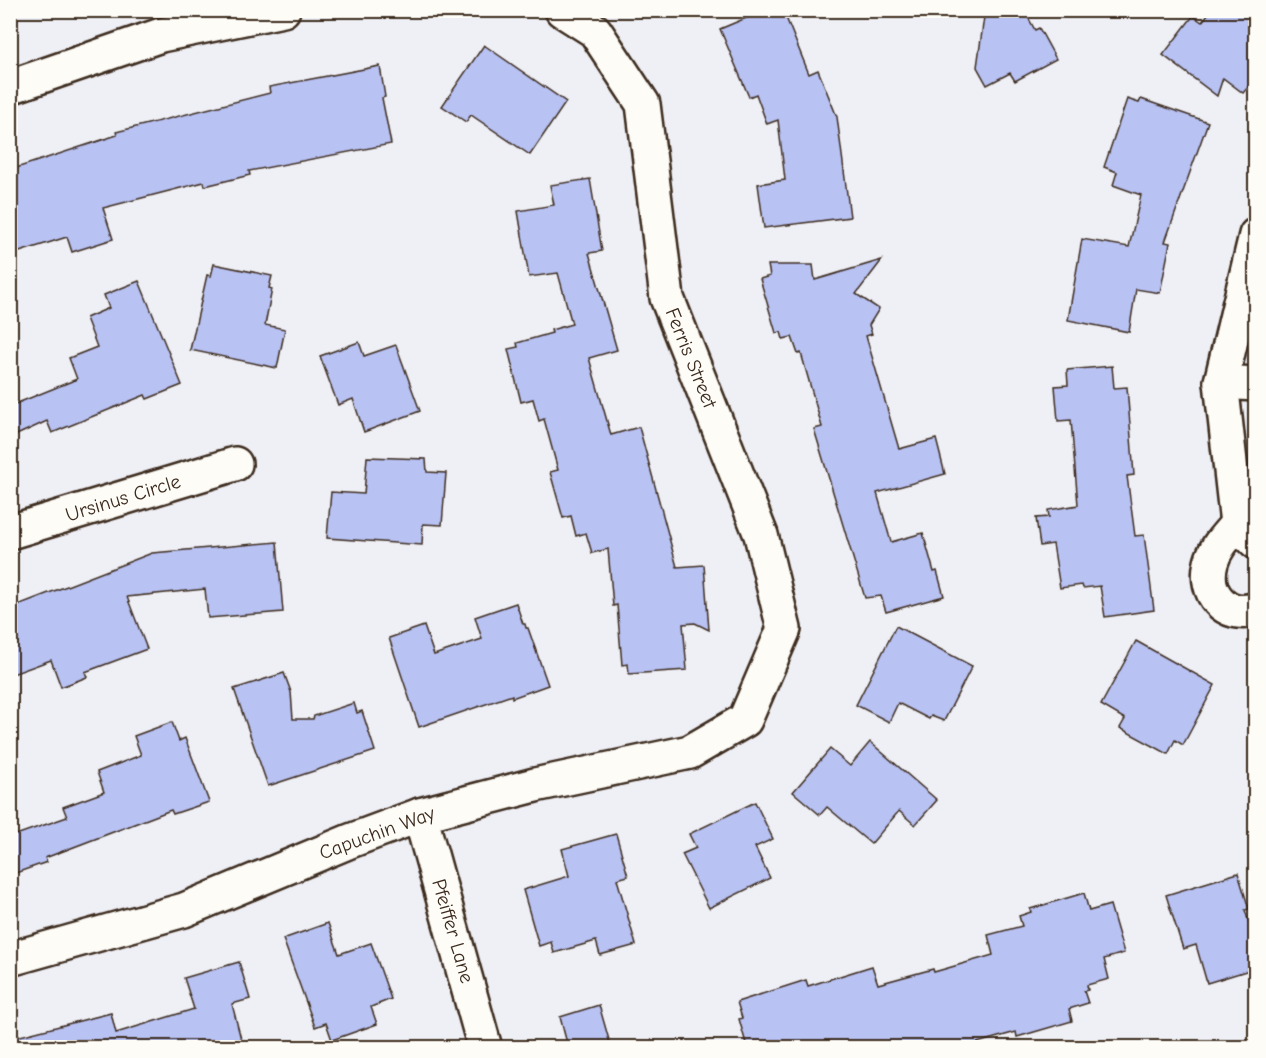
<svg xmlns="http://www.w3.org/2000/svg" width="1266" height="1058" font-family="'Comic Neue',sans-serif">
<rect width="100%" height="100%" fill="#eff0f6"/>
<filter id="ink" filterUnits="userSpaceOnUse"><feTurbulence type="fractalNoise" baseFrequency=".0167" numOctaves="2"/><feDisplacementMap in="SourceGraphic" scale="12" xChannelSelector="R" yChannelSelector="G"/><feConvolveMatrix kernelMatrix="1 2 1 2 8 2 1 2 1" color-interpolation-filters="sRGB"/></filter>
<g filter="url(#ink)">
<!-- building -->
<g fill="#b8c2f3" stroke="#3b2a1e" stroke-width="1.5">
<polygon points="765,10 783,10 809,74 818,70 837,117 850,217 764,228 758,184 785,180 778,120 767,124 756,94 749,97 720,29"/>
<polygon points="985,10 1024,10 1035,30 1039,28 1056,59 1015,81 1010,73 987,85 977,67"/>
<polygon points="1211,10 1256,10 1256,78 1243,93 1223,78 1217,96 1163,55 1193,16 1202,22"/>
<polygon points="484,45 566,102 530,155 471,115 466,122 442,106"/>
<polygon points="380,66 385,97 382,98 391,144 249,171 250,175 205,186 204,182 103,208 113,239 72,252 67,237 10,255 10,170 117,135 116,132 270,93 269,87"/>
<polygon points="1127,99 1139,103 1141,99 1208,122 1165,242 1170,243 1160,293 1136,289 1129,332 1068,320 1082,239 1129,247 1141,195 1113,185 1117,172 1104,167"/>
<polygon points="590,179 602,251 589,253 617,350 589,358 611,435 639,427 677,567 704,565 709,630 695,623 683,624 687,670 629,674 628,664 622,665 617,605 613,606 608,549 592,553 586,533 576,536 571,516 563,518 550,472 558,470 544,419 539,421 533,399 521,402 508,349 518,347 517,343 552,333 551,330 572,324 558,273 529,277 518,211 554,205 550,185"/>
<polygon points="882,260 856,294 879,309 869,325 872,334 866,336 899,449 936,439 945,474 877,493 891,542 923,533 934,572 937,571 944,596 886,612 881,596 865,598 814,429 822,427 801,353 798,354 792,337 783,339 781,332 776,333 760,279 770,276 768,265 813,265 815,280"/>
<polygon points="214,264 272,276 269,288 272,289 265,325 285,329 277,368 190,350 207,275 211,276"/>
<polygon points="139,281 182,385 147,399 145,395 52,433 47,421 10,438 10,406 77,379 69,358 97,347 86,318 109,308 104,295"/>
<polygon points="359,342 364,356 396,345 420,411 364,432 353,399 338,405 320,356"/>
<polygon points="1112,366 1114,388 1127,387 1134,475 1127,476 1135,536 1144,535 1154,610 1105,617 1100,586 1083,588 1082,585 1060,588 1053,544 1040,546 1036,518 1049,517 1048,510 1078,505 1071,420 1058,421 1055,386 1068,385 1067,370"/>
<polygon points="367,457 426,459 427,472 446,473 442,525 423,524 422,545 327,538 331,492 364,494"/>
<polygon points="277,542 283,612 208,618 205,589 127,597 147,649 85,672 87,677 61,687 51,660 10,675 10,608 152,553"/>
<polygon points="516,603 523,624 525,624 526,628 528,628 548,685 512,698 512,695 419,727 389,638 424,626 434,655 482,639 475,617"/>
<polygon points="896,626 972,666 944,721 931,716 929,719 898,703 889,722 856,705"/>
<polygon points="1136,641 1215,685 1183,745 1175,740 1168,754 1120,728 1125,719 1101,705"/>
<polygon points="284,673 291,692 293,719 313,719 314,716 354,703 357,713 362,711 375,751 268,786 234,689"/>
<polygon points="172,722 179,741 185,738 209,802 173,814 171,810 45,858 47,862 10,875 10,837 67,817 63,807 104,792 97,772 141,755 134,736"/>
<polygon points="870,742 937,800 915,825 899,811 871,844 827,807 820,815 793,792 830,749 850,766"/>
<polygon points="755,802 773,839 755,847 770,878 709,908 682,854 696,848 689,834"/>
<polygon points="616,834 628,876 617,879 636,945 600,955 596,941 554,953 551,942 539,946 523,890 569,876 562,849"/>
<polygon points="1238,873 1249,909 1245,910 1256,944 1256,968 1207,983 1196,945 1183,949 1166,895"/>
<polygon points="1084,893 1089,911 1110,905 1124,953 1104,959 1109,979 1087,985 1088,990 1084,991 1088,1003 1069,1009 1072,1021 1017,1037 1016,1032 963,1047 747,1047 739,1019 742,1018 737,1002 806,980 808,986 872,966 878,984 933,969 934,972 993,955 988,935 1022,926 1019,916 1031,912 1030,909"/>
<polygon points="328,923 339,954 371,943 391,999 371,1007 377,1024 332,1040 326,1023 315,1027 283,939"/>
<polygon points="239,962 250,999 232,1004 243,1047 13,1047 12,1038 111,1013 116,1033 194,1009 184,978"/>
<polygon points="599,1005 611,1047 568,1047 560,1017"/>
</g>
<g fill="none" stroke-linecap="round" stroke-linejoin="round">
<defs>
<g id="minor">
<polyline points="10,87 161,35 283,10"/>
<polyline points="1256,235 1221,382 1237,524 1256,542"/>
<polyline points="1221,382 1256,384"/>
<path d="M 1237,524 C 1227,536 1215,547 1211,563 C 1203,592 1225,620 1256,609"/>
<polyline points="10,532 235,464"/>
<polyline points="420,815 485,1048"/>
<polyline points="10,959 184,910 350,841 420,815 535,785 690,752 745,720 784,629 761,535 667,298 643,104 595,31 562,10"/>
</g>
</defs>
<!-- minor casing -->
<use href="#minor" stroke="#3b2a1e" stroke-width="38"/>
<!-- minor -->
<use href="#minor" stroke="#fdfcf7" stroke-width="33"/>
</g>
</g>
<g text-anchor="middle" dominant-baseline="central" stroke-width="5" stroke-linejoin="round" paint-order="stroke">
<!-- street labels -->
<g font-size="20" fill="#3b2a1e" stroke="#fdfcf7">
<text transform="translate(691 358) rotate(68)">Ferris Street</text>
<text transform="translate(123 498) rotate(-17)">Ursinus Circle</text>
<text transform="translate(377 833) rotate(-20)">Capuchin Way</text>
<text transform="translate(453 931) rotate(74)">Pfeiffer Lane</text>
</g>
</g>
<!-- margin -->
<rect width="1266" height="1058" fill="none" stroke="#fdfcf7" stroke-width="36"/>
<rect x="18" y="18" width="1230" height="1022" fill="none" stroke="#3b2a1e" stroke-width="2" filter="url(#ink)"/>
</svg>
